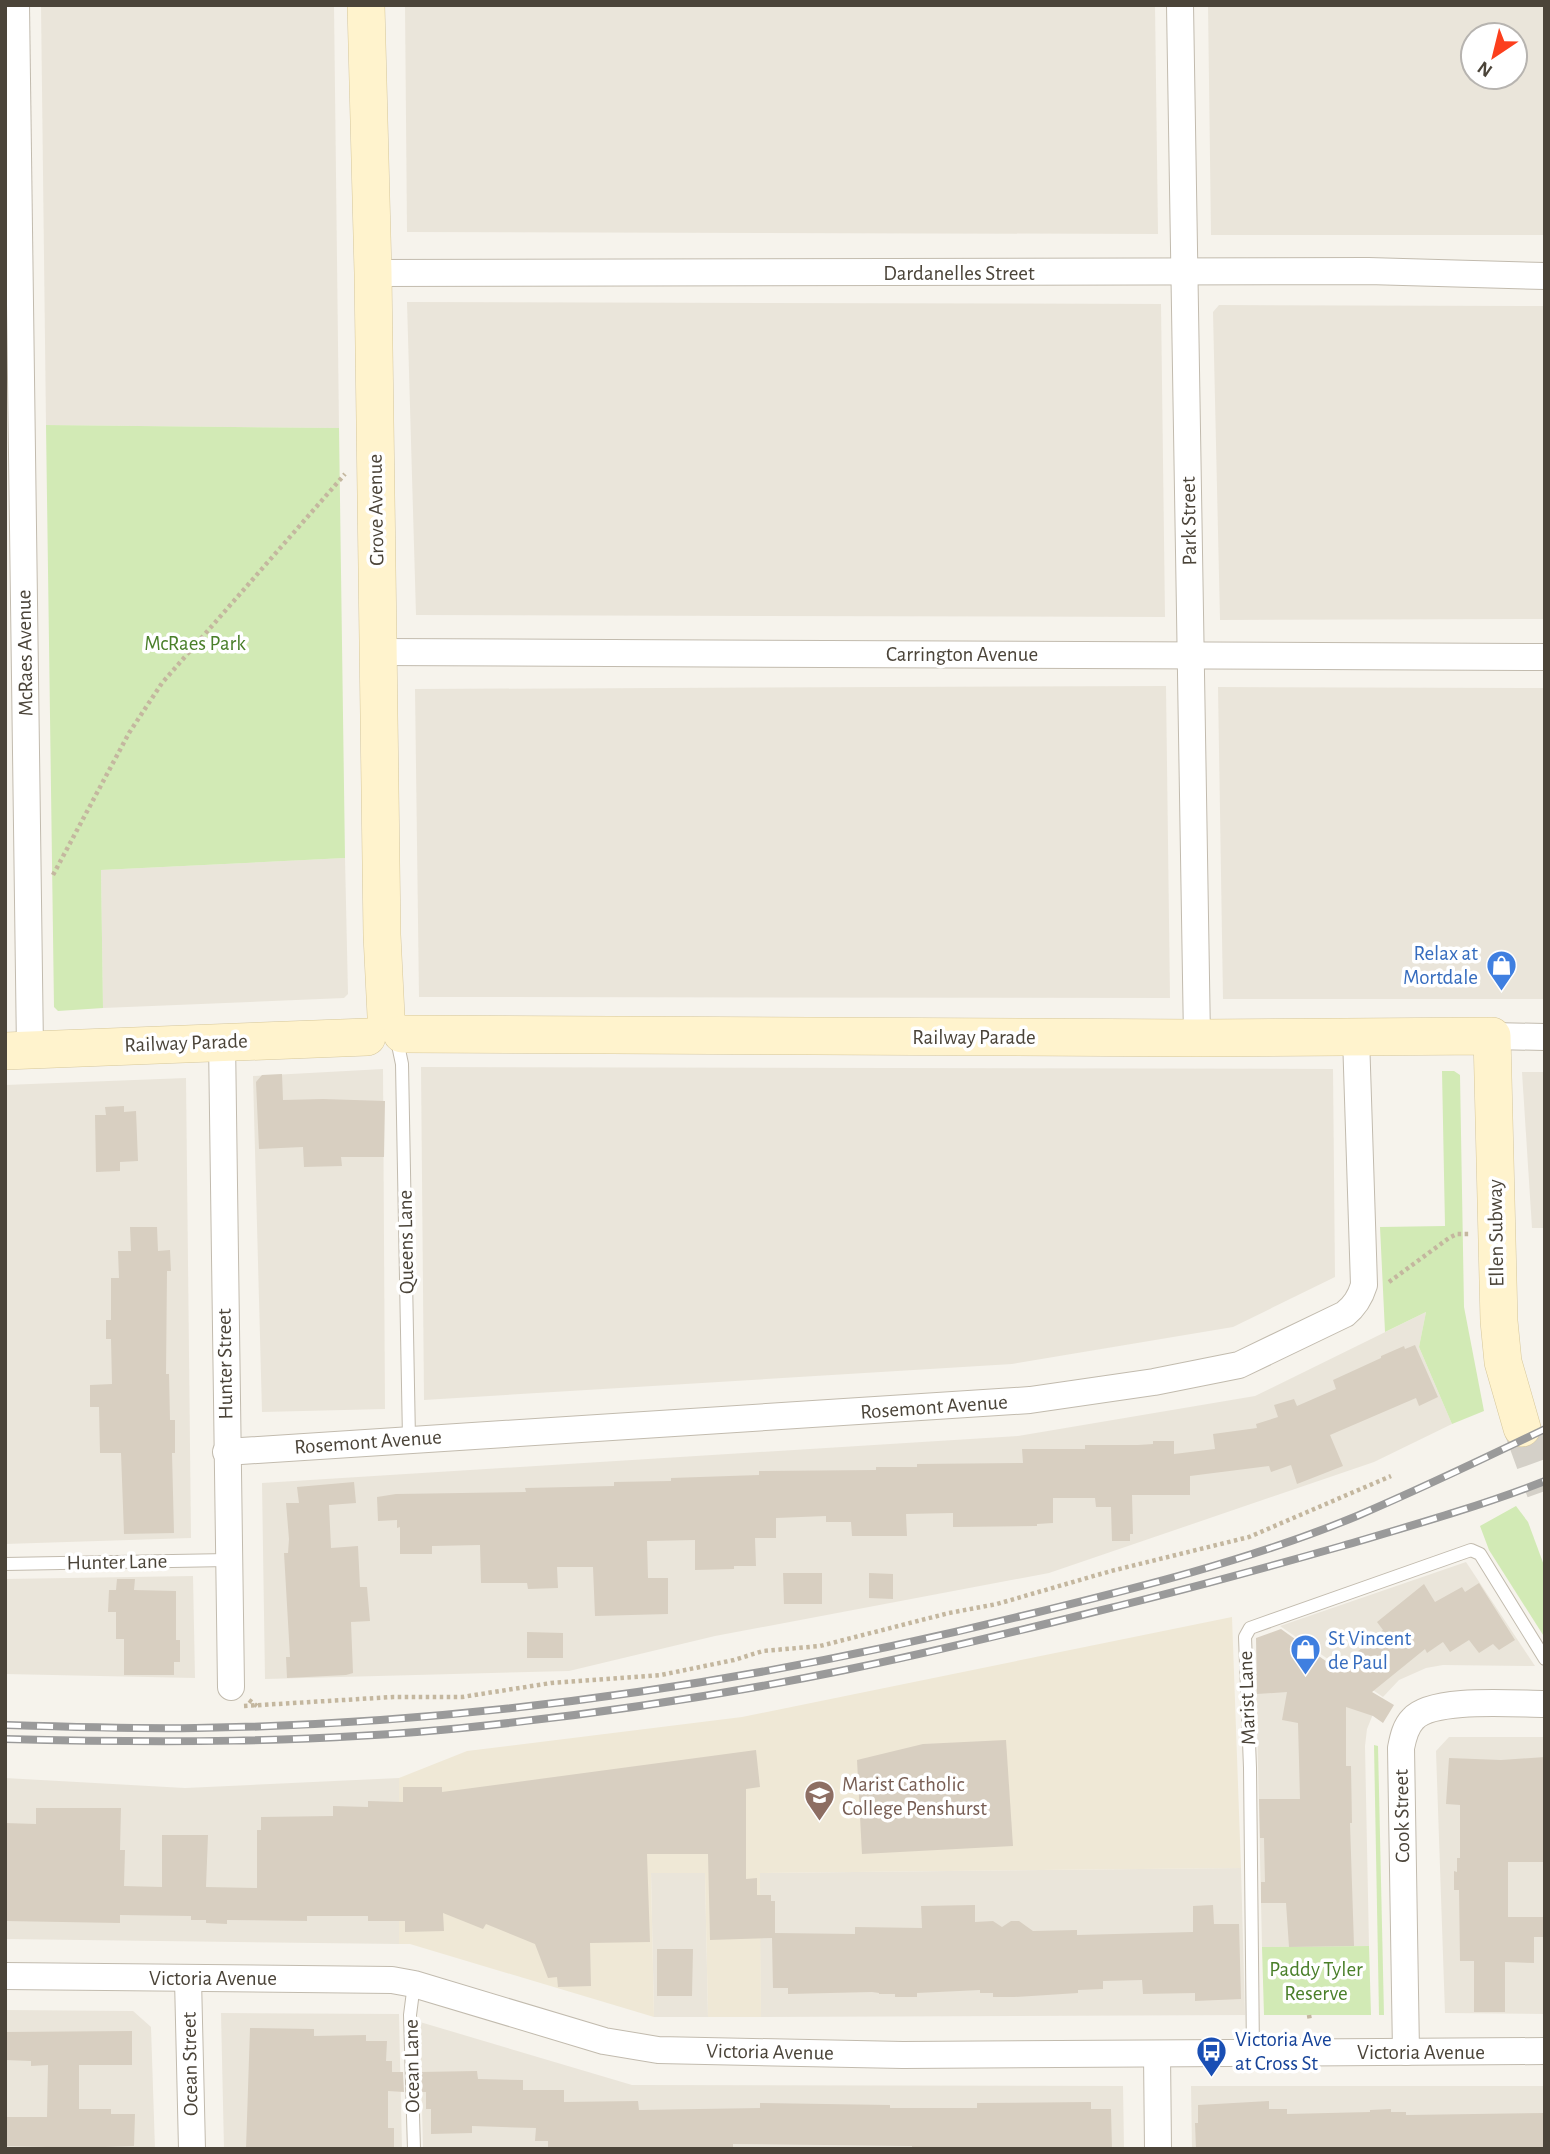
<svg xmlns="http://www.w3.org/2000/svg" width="1550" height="2154" font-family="'Alegreya Sans',sans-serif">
<rect width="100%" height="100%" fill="#f6f3ec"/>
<!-- residential -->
<g fill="#eae5da" fill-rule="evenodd">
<polygon points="41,5 334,5 339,428 46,425"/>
<polygon points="405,5 1155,5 1158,234 407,232"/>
<path d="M 1208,5 L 1545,5 L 1545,235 L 1211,235 ZM 1473,35 L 1515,35 L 1515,77 L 1473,77 Z"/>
<polygon points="407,302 1161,304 1165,617 416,615"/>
<polygon points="1219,305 1545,306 1545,619 1220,620 1213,312"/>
<polygon points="1166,686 1170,998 419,997 415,689"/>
<polygon points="1218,687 1545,688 1545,999 1223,999"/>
<polygon points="345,858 348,994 344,998 103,1008 101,870"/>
<polygon points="421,1067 1333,1069 1335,1277 1233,1327 1012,1364 424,1400"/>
<polygon points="383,1069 385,1409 262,1412 253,1076"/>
<polygon points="1522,1072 1545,1072 1545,1228 1532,1228"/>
<polygon points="186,1078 191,1538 5,1544 5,1085"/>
<polygon points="1426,1312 1419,1347 1452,1424 1374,1462 1049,1573 715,1636 569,1671 265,1679 262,1483 1018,1436 1255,1396"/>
<polygon points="1466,1562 1535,1666 1443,1665 1426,1668 1399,1680 1383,1697 1280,1626"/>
<polygon points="193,1576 195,1678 5,1674 5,1579"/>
<polygon points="1256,1674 1373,1714 1367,1729 1365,1746 1369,1946 1262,1947"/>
<polygon points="1449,1737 1545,1737 1545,2014 1445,2013 1436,1751"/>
<polygon points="5,1778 185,1788 399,1778 399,1944 5,1939"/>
<polygon points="1241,1868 1245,2015 761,2017 759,1873"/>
<polygon points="651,1873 705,1873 708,2017 654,2017"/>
<polygon points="5,2010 133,2011 151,2027 155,2149 5,2149"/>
<polygon points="221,2013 399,2014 402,2149 224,2149"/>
<polygon points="420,2022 632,2085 1123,2086 1124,2149 423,2149"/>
<polygon points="1191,2086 1545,2086 1545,2149 1192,2149"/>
</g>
<!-- education -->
<polygon fill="#efe8d6" points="1232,1617 1241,1868 760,1873 761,2017 708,2017 705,1873 651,1873 654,2017 410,1944 399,1944 399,1778 467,1751 742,1717"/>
<!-- green -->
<g fill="#d2eab5">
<polygon points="46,425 339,428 345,858 101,870 103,1008 58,1011 54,1007"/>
<polygon points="1442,1071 1454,1071 1460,1075 1464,1307 1484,1411 1452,1424 1419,1347 1426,1312 1385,1332 1380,1227 1445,1226"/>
<polygon points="1516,1506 1528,1522 1545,1568 1545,1638 1489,1550 1480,1526"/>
<polygon points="1374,1745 1378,1746 1384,2015 1379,2015"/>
<polygon points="1369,1946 1371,2015 1264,2015 1262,1947"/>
</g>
<!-- building -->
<g fill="#d8cfc1">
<polygon points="282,1074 283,1100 323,1099 385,1101 384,1157 341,1157 342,1166 304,1167 303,1147 259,1149 256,1082 262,1075"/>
<polygon points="124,1106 124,1112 136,1111 138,1161 120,1162 120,1171 96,1172 95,1115 106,1115 105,1107"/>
<polygon points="130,1227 157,1227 158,1251 170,1250 171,1271 167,1271 166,1374 169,1374 170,1420 175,1420 175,1453 172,1453 174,1533 124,1534 121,1453 100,1453 99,1407 90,1407 90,1385 112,1384 111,1339 106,1339 106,1320 111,1320 111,1278 119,1278 118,1251 131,1251"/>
<polygon points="1415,1345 1438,1397 1419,1406 1416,1398 1330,1435 1343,1466 1297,1484 1291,1465 1271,1472 1269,1466 1190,1476 1190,1495 1132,1495 1133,1534 1130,1534 1130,1541 1112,1541 1111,1507 1096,1507 1095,1498 1053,1498 1053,1523 1037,1524 1037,1526 953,1527 953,1513 906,1514 907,1536 852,1536 851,1522 826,1522 826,1516 776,1518 776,1538 755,1538 756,1566 734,1566 734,1569 695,1570 695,1540 647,1541 648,1578 668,1578 668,1614 595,1616 593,1567 557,1567 558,1588 528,1589 527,1583 481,1583 480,1545 432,1546 432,1554 400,1554 400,1527 397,1528 397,1520 378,1521 377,1497 396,1494 526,1492 525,1488 614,1486 614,1482 671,1481 671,1478 759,1475 759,1471 876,1470 876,1467 917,1467 917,1464 1023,1463 1022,1449 1085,1449 1085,1445 1138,1445 1153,1444 1153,1441 1174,1441 1174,1454 1215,1449 1213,1434 1257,1428 1256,1424 1278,1417 1274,1405 1294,1399 1297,1406 1336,1389 1333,1380 1381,1358 1381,1356 1404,1346 1405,1349"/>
<polygon points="354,1482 356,1503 329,1505 331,1548 358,1546 360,1587 367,1587 370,1621 351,1622 353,1673 346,1675 287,1678 286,1657 290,1657 284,1553 288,1553 289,1539 286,1503 299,1503 297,1487"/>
<polygon points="783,1573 822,1573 822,1604 784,1604"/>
<polygon points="869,1573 893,1574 893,1599 869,1598"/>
<polygon points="117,1579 135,1579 134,1590 176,1591 176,1640 180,1640 180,1662 174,1662 174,1675 124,1675 124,1639 116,1639 116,1612 108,1612 109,1590 116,1590"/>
<polygon points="1479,1583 1515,1640 1499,1650 1493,1644 1479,1653 1469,1640 1450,1652 1443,1642 1427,1653 1425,1649 1372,1692 1394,1705 1383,1723 1373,1716 1346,1707 1346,1766 1351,1766 1352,1823 1350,1823 1354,1946 1289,1947 1286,1903 1261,1903 1261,1882 1265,1882 1264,1838 1260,1838 1259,1799 1300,1799 1298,1723 1282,1720 1287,1692 1257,1694 1256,1638 1281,1629 1337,1669 1383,1630 1377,1622 1424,1584 1435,1602 1462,1587 1465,1592"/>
<polygon points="527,1632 563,1633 563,1658 527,1658"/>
<polygon points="1006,1740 1013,1846 862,1854 857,1760 923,1744"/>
<polygon points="756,1750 760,1787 746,1789 746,1879 757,1878 757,1895 771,1895 771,1901 775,1901 775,1933 855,1934 855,1927 922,1928 921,1906 975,1905 975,1922 993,1921 1002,1927 1011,1921 1019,1921 1033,1931 1077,1930 1077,1935 1193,1932 1193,1906 1213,1905 1214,1924 1239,1924 1241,1999 1195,2001 1195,1993 1143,1994 1142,1980 1103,1981 1103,1989 1078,1990 1078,1993 1014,1997 993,1997 993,1993 980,1993 980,1990 917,1993 917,1997 895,1997 895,1994 879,1994 879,1993 872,1992 788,1994 788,1988 773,1988 772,1938 710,1940 708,1854 647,1854 650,1942 590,1943 591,1986 558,1987 557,1977 548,1978 535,1944 486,1924 483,1929 443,1913 444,1931 405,1932 405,1921 368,1921 368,1916 307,1916 307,1921 227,1920 227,1924 206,1923 206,1920 191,1920 191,1916 120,1915 120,1923 5,1921 5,1823 36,1824 36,1808 121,1808 120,1850 125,1850 124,1886 162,1887 162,1835 208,1835 206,1887 257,1888 257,1830 261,1830 261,1817 333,1816 333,1806 368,1807 368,1801 403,1802 403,1787 442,1787 442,1792"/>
<polygon points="1545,1757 1544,1862 1508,1862 1508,1917 1545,1917 1545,1937 1534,1937 1534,1963 1505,1962 1505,2012 1474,2012 1474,1961 1460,1961 1459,1890 1454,1890 1454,1871 1457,1872 1457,1858 1460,1858 1460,1805 1446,1804 1449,1758 1501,1760"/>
<polygon points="657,1949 693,1949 692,1996 657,1996"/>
<polygon points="250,2028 314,2029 314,2036 366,2035 366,2041 387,2041 386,2061 392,2061 392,2072 403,2072 404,2092 388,2091 388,2128 394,2128 394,2149 246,2149"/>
<polygon points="132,2031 132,2065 79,2065 79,2109 111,2109 111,2114 135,2114 134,2146 47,2149 47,2147 5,2146 5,2117 47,2117 48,2065 31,2066 31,2061 5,2060 5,2032"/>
<polygon points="477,2071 478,2079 523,2080 523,2090 564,2090 564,2102 638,2101 639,2110 760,2108 760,2103 890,2105 890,2108 977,2108 977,2103 1091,2102 1091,2109 1111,2109 1112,2149 912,2149 912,2146 733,2144 733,2149 587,2149 548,2148 548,2141 535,2141 536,2128 472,2126 472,2133 431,2134 431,2109 426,2109 426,2092 421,2092 420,2072"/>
<polygon points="1269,2101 1269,2109 1287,2109 1287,2114 1370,2112 1370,2110 1391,2109 1391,2112 1406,2112 1406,2115 1545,2113 1545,2149 1196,2149 1195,2123 1198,2123 1198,2105"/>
</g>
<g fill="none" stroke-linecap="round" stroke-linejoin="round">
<!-- secondary-tunnel -->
<polyline stroke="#d4d0c8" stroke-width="37" stroke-dasharray="37 18" stroke-linecap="butt" points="1522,1428 1545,1491"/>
<defs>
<g id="lane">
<polyline points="398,1045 402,1064 409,1439"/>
<polyline points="5,1564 228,1560"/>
<polyline points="414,1984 410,2015 414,2149"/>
<polyline points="1253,2054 1250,1768 1245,1637 1250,1628 1471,1550 1480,1554 1545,1659"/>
</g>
<g id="street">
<polyline points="16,5 30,1050"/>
<polyline points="1180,5 1197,1038"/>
<polyline points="373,273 1368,271 1545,276"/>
<polyline points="378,652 1545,657"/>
<polyline points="1492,1036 1545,1037"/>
<polyline points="222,1041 231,1687"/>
<path d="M 226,1452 L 1030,1400 L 1154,1382 L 1239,1365 L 1345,1314 C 1355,1306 1360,1298 1364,1285 L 1356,1037"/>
<polyline points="5,1976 392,1980 414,1984 604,2041 658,2050 903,2055 1545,2051"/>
<polyline points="188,1979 192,2149"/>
<path d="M 1406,2052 L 1401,1748 C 1403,1738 1405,1727 1413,1719 C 1432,1697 1515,1704 1545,1704"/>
<polyline points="1157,2054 1158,2149"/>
</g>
<g id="secondary">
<polyline points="366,5 373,273 382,935 386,1016"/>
<polyline points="402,1034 1197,1038 1492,1036 1499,1321 1503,1362 1522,1428"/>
<polyline points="5,1051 367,1037"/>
</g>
</defs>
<!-- lane casing -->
<use href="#lane" stroke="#c2bbae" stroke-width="14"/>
<!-- street casing -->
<use href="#street" stroke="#c2bbae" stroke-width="28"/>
<!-- secondary casing -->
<use href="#secondary" stroke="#d6c79b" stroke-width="38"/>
<!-- path -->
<g stroke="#c4b79f" stroke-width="4.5" stroke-dasharray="3.5 3.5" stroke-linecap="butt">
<polyline points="53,875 129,733 162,683 345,474"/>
<polyline points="1389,1282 1449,1238 1457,1234 1470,1234"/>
<polyline points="249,1700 257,1706"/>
<polyline points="244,1706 393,1697 462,1697 551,1683 661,1675 734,1660 763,1651 820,1646 949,1613 997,1604 1111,1571 1249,1537 1391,1476"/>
<polyline points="1309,2015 1310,2021"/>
</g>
<!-- lane -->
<use href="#lane" stroke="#fff" stroke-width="12"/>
<!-- street -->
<use href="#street" stroke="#fff" stroke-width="26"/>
<!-- secondary -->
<use href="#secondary" stroke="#fff3cd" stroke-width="37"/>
<defs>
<g id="rail">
<path d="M 5,1725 C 69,1727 132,1729 196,1728 C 475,1724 752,1683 1022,1616 C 1133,1589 1251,1560 1357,1516 C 1420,1489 1483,1459 1545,1429"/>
<path d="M 5,1739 C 158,1743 310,1743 462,1728 C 591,1715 718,1696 845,1670 C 930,1653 1014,1632 1098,1611 C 1180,1591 1261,1569 1342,1546 C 1410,1526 1478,1507 1545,1481"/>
</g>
</defs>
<!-- rail casing -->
<use href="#rail" stroke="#9a9a9a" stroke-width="8"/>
<!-- rail -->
<use href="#rail" stroke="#fff" stroke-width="5" stroke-dasharray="16" stroke-linecap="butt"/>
</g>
<!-- icons -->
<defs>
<symbol id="shop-pin" viewBox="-11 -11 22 30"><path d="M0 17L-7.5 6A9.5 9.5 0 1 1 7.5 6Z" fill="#3f7fe0" stroke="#fff"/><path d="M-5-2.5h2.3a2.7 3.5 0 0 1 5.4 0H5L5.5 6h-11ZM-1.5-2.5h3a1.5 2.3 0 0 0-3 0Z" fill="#fff"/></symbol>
<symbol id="school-pin" viewBox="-11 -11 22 30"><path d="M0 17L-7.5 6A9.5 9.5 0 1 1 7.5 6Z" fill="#8d6e63" stroke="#fff"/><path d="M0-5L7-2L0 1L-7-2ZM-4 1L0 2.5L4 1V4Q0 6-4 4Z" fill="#fff"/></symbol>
<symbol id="bus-pin" viewBox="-11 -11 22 30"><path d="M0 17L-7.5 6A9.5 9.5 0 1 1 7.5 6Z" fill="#1a4fb4" stroke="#fff"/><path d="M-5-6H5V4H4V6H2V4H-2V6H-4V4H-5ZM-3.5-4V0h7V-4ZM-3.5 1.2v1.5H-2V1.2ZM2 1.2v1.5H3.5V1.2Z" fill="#fff"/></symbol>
</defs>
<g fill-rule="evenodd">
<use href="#shop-pin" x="1484" y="948" width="35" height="47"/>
<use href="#shop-pin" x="1288" y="1632" width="35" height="47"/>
<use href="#school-pin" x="802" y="1778" width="35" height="47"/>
<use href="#bus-pin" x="1194" y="2034" width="35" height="47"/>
</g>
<g text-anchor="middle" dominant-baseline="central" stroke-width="7" stroke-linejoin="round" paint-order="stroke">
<!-- street labels -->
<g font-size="21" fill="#4b4439" stroke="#fff">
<text x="959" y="273">Dardanelles Street</text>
<text transform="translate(376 510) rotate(-91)">Grove Avenue</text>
<text transform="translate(1189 521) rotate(-91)">Park Street</text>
<text transform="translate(25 653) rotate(-91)">McRaes Avenue</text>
<text x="962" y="654">Carrington Avenue</text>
<text x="974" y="1037">Railway Parade</text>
<text transform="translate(186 1043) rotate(-2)">Railway Parade</text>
<text transform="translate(1496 1233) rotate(-91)">Ellen Subway</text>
<text transform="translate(406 1242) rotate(-91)">Queens Lane</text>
<text transform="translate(225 1364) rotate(-91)">Hunter Street</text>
<text transform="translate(934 1407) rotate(-4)">Rosemont Avenue</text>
<text transform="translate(368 1442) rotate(-4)">Rosemont Avenue</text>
<text transform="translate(117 1562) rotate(-1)">Hunter Lane</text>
<text transform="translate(1247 1698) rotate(-92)">Marist Lane</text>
<text transform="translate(1402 1816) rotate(-91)">Cook Street</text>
<text x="213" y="1978">Victoria Avenue</text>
<text transform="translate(770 2052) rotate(1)">Victoria Avenue</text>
<text x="1421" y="2052">Victoria Avenue</text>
<text transform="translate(190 2064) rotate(-91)">Ocean Street</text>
<text transform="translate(412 2066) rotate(-91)">Ocean Lane</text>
</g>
<!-- park labels -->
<g font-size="21" fill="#4a7f2a" stroke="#fff">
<text x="195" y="643">McRaes Park</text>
<text x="1316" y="1969">Paddy Tyler<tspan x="1316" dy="24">Reserve</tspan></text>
</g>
<!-- shop labels -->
<g font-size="21" fill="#366cbe" stroke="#fff" text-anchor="end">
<text x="1478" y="953">Relax at<tspan x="1478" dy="24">Mortdale</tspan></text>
<text x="1328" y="1638" text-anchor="start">St Vincent<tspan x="1328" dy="24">de Paul</tspan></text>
</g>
<!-- education labels -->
<g font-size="21" fill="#785e54" stroke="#fff" text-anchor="start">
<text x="842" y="1784">Marist Catholic<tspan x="842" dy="24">College Penshurst</tspan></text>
</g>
<!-- transit labels -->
<g font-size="21" fill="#164399" stroke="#fff" text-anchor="start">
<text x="1235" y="2039">Victoria Ave<tspan x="1235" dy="24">at Cross St</tspan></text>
</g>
</g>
<!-- border -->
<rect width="1550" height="2154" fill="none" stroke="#4b4439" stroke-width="14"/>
<!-- north arrow -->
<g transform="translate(1494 56) rotate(215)"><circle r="33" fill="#ffffff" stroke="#b7b4b0" stroke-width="2"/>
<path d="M0-5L12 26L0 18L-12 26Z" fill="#fc3f1d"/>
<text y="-10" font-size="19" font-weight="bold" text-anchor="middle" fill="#4b4439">N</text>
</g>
</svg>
